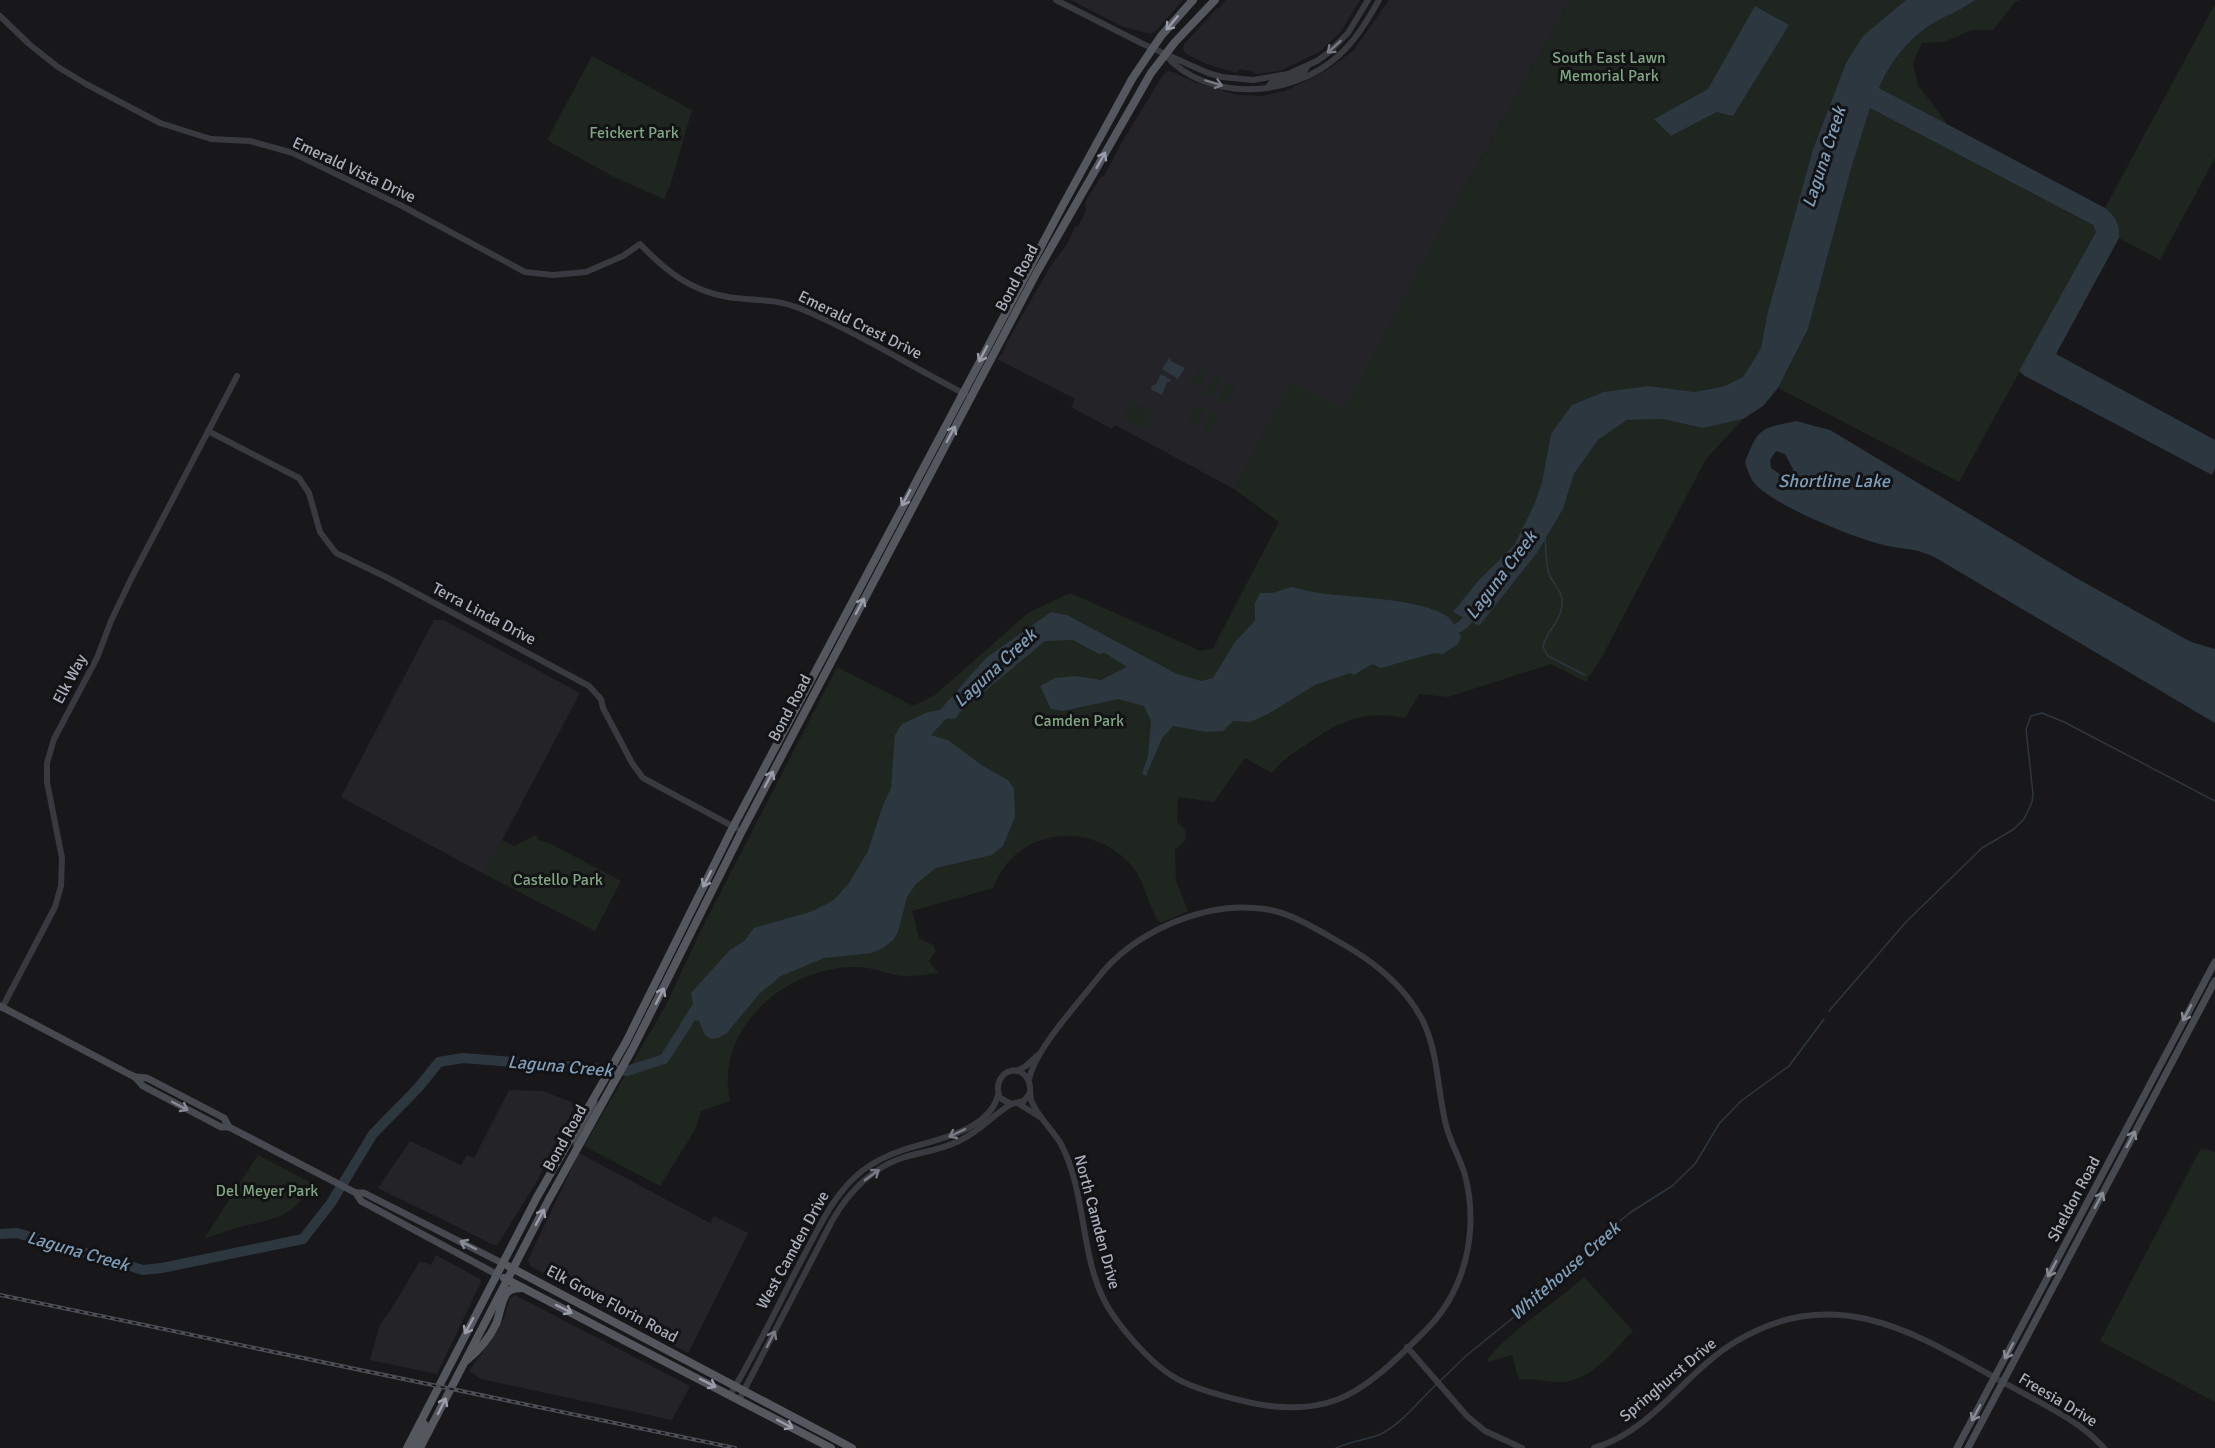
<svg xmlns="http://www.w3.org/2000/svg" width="2215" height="1448" font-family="Signika,sans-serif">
<rect width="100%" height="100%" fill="#18181b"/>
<!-- built -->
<g fill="#242428">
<polygon points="1071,0 1183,0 1156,31 1150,34 1123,27"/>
<polygon points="1226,0 1360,0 1340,33 1319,52 1280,71 1255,74 1252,71 1240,69 1236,73 1207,64 1186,54 1183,49 1184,44 1216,9 1219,8"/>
<polygon points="1389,0 1570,0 1447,219 1344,410 1291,382 1234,489 1115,425 1112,429 1071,407 1075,399 997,359 1002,354 1007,342 1050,267 1067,244 1075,227 1079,225 1086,211 1085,202 1100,178 1104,176 1122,142 1163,75 1168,71 1173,72 1194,82 1237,95 1262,96 1285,91 1324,72 1353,51"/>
<polygon points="434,620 444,620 580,693 484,874 341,797"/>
<polygon points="509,1090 543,1091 576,1104 537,1181 498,1244 494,1245 378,1188 410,1141 461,1165 467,1155 474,1158"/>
<polygon points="579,1153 710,1223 714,1216 748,1233 688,1353 598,1305 564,1283 530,1266 528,1260"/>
<polygon points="436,1255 480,1279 481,1282 437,1374 370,1360 380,1324 390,1311 420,1261 431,1265"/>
<polygon points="515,1295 690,1386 672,1420 481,1379 469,1371 496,1333 504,1318 510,1298"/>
</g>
<!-- green -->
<g fill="#1e261f" fill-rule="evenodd">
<path d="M 1570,0 L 1906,0 L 1901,4 L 1846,63 L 1813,149 L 1767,315 L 1761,348 L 1743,377 L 1725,386 L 1695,392 L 1649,386 L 1551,434 L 1542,482 L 1534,505 L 1514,545 L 1478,581 L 1453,612 L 1479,626 L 1537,553 L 1563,509 L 1574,474 L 1598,440 L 1627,420 L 1662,419 L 1703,428 L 1743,419 L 1706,459 L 1603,655 L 1586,682 L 1551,664 L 1448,697 L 1419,694 L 1405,718 C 1363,709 1338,722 1304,746 C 1291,754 1281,761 1272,773 L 1245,758 L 1214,802 L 1178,797 L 1177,822 L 1186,830 L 1185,841 L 1175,850 L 1176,881 L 1188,911 L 1161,923 C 1151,916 1145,881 1132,866 C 1091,819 1016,827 993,888 L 912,911 L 919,938 L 933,945 L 936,951 L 929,961 L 938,973 C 927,974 913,977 902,976 C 885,974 872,966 853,967 C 785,968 714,1029 730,1101 L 701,1111 L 695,1130 L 660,1186 L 584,1146 L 666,1005 L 702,928 L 837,667 L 913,706 L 935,695 L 1028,613 L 1070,593 L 1201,651 L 1213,648 L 1279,522 L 1234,489 L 1291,381 L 1344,409 L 1447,219 ZM 1708,89 L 1717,112 L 1671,136 L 1655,119 Z"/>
<path d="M 1975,0 L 2020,0 L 2015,2 L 1993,30 L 1972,30 L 1944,42 L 1922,43 L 1913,63 L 1918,85 L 1948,125 L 1879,88 C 1893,60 1909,37 1937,21 C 1950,14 1963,9 1975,0 Z"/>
<path d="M 2215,4 L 2215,158 L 2160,260 L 2119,238 C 2120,224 2116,217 2105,208 Z"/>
<polygon points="592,56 692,110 671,183 664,199 614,177 547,140"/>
<polygon points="1870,108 2093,225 2096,232 1959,482 1778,388 1808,329 1851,169"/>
<polygon points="1200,368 1208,372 1200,388 1192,383"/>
<polygon points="1214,375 1222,380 1212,398 1204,393"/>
<polygon points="1227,383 1236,387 1226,405 1217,400"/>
<polygon points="1131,401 1142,406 1140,411 1143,407 1153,413 1144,430 1122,418"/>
<polygon points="1198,404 1206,409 1196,427 1188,422"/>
<polygon points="1211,412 1220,416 1210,434 1202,430"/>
<polygon points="536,835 539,840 549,843 621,881 595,931 484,874 502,840 514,846"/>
<polygon points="2201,1148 2215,1152 2215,1402 2100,1341"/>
<path d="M 258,1155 L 312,1183 C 293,1219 275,1218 240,1227 C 228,1230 216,1235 204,1239 Z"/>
<path d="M 1584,1277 L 1633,1331 C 1614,1350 1591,1381 1562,1382 C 1547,1383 1534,1377 1519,1380 L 1512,1355 L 1489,1362 L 1487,1360 C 1515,1326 1552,1306 1584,1277 Z"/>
</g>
<!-- water -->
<g fill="#2d3740" fill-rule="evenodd">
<path d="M 1906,0 L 1975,0 C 1963,9 1950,14 1937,21 C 1910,36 1891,61 1879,88 L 2105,208 C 2116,217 2120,224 2119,238 L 2056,354 L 2215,440 L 2215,468 L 2212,475 L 2025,376 L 2019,371 L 2096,232 L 2093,225 L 1870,108 L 1851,169 L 1808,329 L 1778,388 L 1763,406 L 1743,419 L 1703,428 L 1662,419 L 1627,420 L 1598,440 L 1574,474 L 1563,509 L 1537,553 L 1479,626 L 1453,612 L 1478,581 L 1514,545 L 1534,505 L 1542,482 L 1551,434 L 1572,405 L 1604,392 L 1649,386 L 1695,392 L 1725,386 L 1743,377 L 1761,348 L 1767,315 L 1813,149 L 1846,63 L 1863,36 Z"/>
<polygon points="1755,6 1789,25 1733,116 1717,112 1671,136 1654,119 1708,89"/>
<polygon points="1170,357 1171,361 1185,368 1178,379 1162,369"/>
<polygon points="1161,374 1171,380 1169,382 1167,382 1162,395 1152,390 1151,386 1156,384"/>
<path d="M 1796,421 L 1830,430 L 2071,575 L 2191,642 L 2215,649 L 2215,723 L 1936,558 C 1916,548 1908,550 1888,546 C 1859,540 1767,504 1752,480 C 1749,475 1747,468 1745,462 C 1759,427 1760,429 1796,421 ZM 1776,451 L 1785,454 L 1793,469 L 1791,474 L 1781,475 L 1771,468 L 1770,460 Z"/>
<path d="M 1292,587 C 1302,589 1311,592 1320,593 C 1352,598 1423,598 1448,617 C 1455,623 1455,630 1461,636 L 1458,644 L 1443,654 L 1434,653 L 1381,668 L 1372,664 L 1354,675 L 1350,673 L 1315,685 L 1268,714 L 1250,722 L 1233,721 L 1223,731 L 1206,732 L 1173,726 L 1162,738 L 1146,776 L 1142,774 L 1148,756 L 1151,721 L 1144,706 L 1118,699 L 1063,711 L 1051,709 L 1040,686 L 1055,678 L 1075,676 L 1101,680 L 1127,667 L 1105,653 L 1099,654 L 1073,640 L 1045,641 L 960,712 L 956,718 L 946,719 L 931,735 L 948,740 L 983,766 L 1008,780 L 1014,789 L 1015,817 L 1003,846 L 992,855 L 936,868 L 916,884 L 907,897 L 898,932 L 893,940 L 883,948 L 872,953 L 824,958 L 781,976 L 759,994 L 727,1033 L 718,1038 L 711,1039 L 705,1035 L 699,1021 L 695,1020 L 687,1030 L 680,1034 L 680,1024 L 693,1004 L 691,993 L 730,950 L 744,941 L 754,928 L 813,911 L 834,900 L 849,883 L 868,851 L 883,805 L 891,788 L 895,735 L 902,724 L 928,712 L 940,710 L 986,658 L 1051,612 L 1067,615 L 1177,674 L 1201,681 L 1213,678 L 1235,642 L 1255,621 L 1255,603 L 1260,593 L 1272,593 Z"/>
</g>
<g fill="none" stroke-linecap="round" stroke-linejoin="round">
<!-- stream -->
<g stroke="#2d3740" stroke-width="1.5">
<path d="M 1545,538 C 1546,549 1546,560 1548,571 C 1551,583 1564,591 1562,605 C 1561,622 1545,632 1543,647 L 1548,656 L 1585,675"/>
<polyline points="1829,1011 1906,922 1982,848 2014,829 2024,819 2032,802 2033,794 2026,729 2031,716 2042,713 2064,722 2215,801"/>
<polyline points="1440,1381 1467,1355 1556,1283 1604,1234 1631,1212 1672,1186 1695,1164 1719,1124 1741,1101 1789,1066 1824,1019"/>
<path d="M 1336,1448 C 1351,1441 1367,1440 1381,1434 C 1403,1423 1419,1400 1437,1384"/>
</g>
<!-- river -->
<g stroke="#2d3740" stroke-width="10">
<path d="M 1441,631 C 1462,630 1464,625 1476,609"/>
<polyline points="0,1234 17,1233 143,1270 162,1268 303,1239 331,1203 373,1134 418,1088 439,1062 463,1058 627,1071 664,1059 688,1022"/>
</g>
<!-- tertiary -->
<g stroke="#393a40" stroke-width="6">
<polyline points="1056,0 1143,44 1208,73 1222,77 1253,80 1288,74 1317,61 1328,53 1348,33 1368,0"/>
<path d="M 0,16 L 29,44 L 58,67 L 86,84 L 160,123 L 211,139 L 250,141 L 293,153 L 402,206 L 525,272 L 553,275 L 586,272 L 623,256 L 640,244 C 665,270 690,291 728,297 C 753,301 774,298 799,308 C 857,332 910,366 965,394"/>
<path d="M 1165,55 C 1208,103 1292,98 1338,56 C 1356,40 1367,21 1379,0"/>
<polyline points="1267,88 1271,83 1303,74 1307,67"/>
<polyline points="208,431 299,478 309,493 320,532 336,553 386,577 589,686 601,699 603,708 632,763 643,778 736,828"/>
<polyline points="2,1008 55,907 61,886 62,858 47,782 47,763 54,739 97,658 111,621 131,579 237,376"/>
<polyline points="1017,1071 1026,1066 1038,1055"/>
<path d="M 1029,1080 C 1035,1049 1077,1005 1097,979 C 1133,932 1205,900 1265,909 C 1292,913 1318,930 1341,943 C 1375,962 1405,986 1423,1021 C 1439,1055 1437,1090 1446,1125 C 1450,1142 1460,1158 1465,1175 C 1479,1230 1466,1290 1426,1330 C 1402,1354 1368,1389 1336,1400 C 1320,1406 1300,1408 1283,1407 C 1259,1407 1194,1390 1174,1377 C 1150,1363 1115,1323 1103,1298 C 1080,1250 1086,1192 1061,1144 C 1052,1129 1037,1116 1031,1100 C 1029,1092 1032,1085 1027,1078 C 1014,1060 991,1077 1000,1098 L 1011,1104 L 1024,1101 L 1030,1093"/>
<polyline points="1019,1104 1040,1117"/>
<polyline points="1407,1347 1467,1416 1485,1431 1522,1448"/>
<path d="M 730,1395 C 757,1351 779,1303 803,1257 C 820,1226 834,1193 862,1171 C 875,1161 888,1155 903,1150 C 932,1140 989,1132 998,1095"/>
<path d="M 739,1400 L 832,1221 C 848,1193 870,1169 902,1158 C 921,1152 941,1150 959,1141 C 979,1132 993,1115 1011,1104"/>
<path d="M 1594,1448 C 1653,1431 1684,1373 1735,1342 C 1838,1280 1918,1335 2010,1386 C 2042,1404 2079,1420 2104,1448"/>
</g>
<!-- secondary -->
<g stroke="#474950" stroke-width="7">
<polyline points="0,1006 127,1073 135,1077 143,1086 221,1127 229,1127 356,1193 364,1193 502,1263"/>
<polyline points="135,1077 147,1078 224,1118 229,1127"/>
<path d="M 577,1147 C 574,1133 591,1116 594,1102"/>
<polyline points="356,1193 361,1201 496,1274"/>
<polyline points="1957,1448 2215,962"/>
<polyline points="1968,1448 2215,981"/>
</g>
<!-- primary -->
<g stroke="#55575f" stroke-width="8">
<polyline points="508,1266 852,1448"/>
<polyline points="504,1278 831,1448"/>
<path d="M 466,1361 C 478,1351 489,1339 496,1324 C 500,1315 501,1298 508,1292 C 512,1288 517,1288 522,1288"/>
<polyline points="407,1448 537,1197 626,1042 733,827 1063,205 1132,79 1161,36 1193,0"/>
<polyline points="414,1448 424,1424"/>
<polyline points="420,1448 548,1201 633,1048 742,831 1037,272 1151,73 1175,42 1215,0"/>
</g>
<defs>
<polyline id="rail" points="0,1295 735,1448"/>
</defs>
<!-- rail casing -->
<use href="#rail" stroke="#4c4e55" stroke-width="4"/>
<!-- rail -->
<use href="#rail" stroke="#131316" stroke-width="1.5" stroke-dasharray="4.5" stroke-linecap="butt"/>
</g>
<!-- one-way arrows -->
<defs><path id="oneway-shaft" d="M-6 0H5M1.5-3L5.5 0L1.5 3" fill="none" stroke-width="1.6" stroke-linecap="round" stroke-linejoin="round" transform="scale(1.5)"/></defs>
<g stroke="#989da9">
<use href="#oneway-shaft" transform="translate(1172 23) rotate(130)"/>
<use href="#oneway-shaft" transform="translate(1101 160) rotate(-60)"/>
<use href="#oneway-shaft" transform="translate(983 354) rotate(118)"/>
<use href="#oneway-shaft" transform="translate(951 434) rotate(-62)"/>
<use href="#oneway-shaft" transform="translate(906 498) rotate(118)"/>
<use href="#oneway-shaft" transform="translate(860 606) rotate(-62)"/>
<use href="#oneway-shaft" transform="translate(769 779) rotate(-62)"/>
<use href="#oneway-shaft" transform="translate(707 879) rotate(117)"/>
<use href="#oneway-shaft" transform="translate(660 996) rotate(-63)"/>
<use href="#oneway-shaft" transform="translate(540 1217) rotate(-62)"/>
<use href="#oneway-shaft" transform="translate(564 1309) rotate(27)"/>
<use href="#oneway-shaft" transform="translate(469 1326) rotate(118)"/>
<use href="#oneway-shaft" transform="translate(708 1383) rotate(27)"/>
<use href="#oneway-shaft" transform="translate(442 1406) rotate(-63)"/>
<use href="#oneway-shaft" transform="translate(785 1424) rotate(28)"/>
</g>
<g stroke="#777a84">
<use href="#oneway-shaft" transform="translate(1334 47) rotate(137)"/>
<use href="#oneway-shaft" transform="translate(1214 83) rotate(17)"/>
<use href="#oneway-shaft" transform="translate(957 1133) rotate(154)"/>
<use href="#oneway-shaft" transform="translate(872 1175) rotate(-36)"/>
<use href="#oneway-shaft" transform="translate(771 1339) rotate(-63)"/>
</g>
<g stroke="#878b96">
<use href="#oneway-shaft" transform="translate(2187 1013) rotate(118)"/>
<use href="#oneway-shaft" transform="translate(180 1106) rotate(28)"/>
<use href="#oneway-shaft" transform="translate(2131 1139) rotate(-62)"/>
<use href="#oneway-shaft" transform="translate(2099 1200) rotate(-62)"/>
<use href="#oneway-shaft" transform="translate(468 1245) rotate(-153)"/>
<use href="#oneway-shaft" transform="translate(2052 1269) rotate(118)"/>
<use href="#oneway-shaft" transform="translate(2009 1351) rotate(118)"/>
<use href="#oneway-shaft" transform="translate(1976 1413) rotate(118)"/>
</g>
<g text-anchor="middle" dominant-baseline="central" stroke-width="6" stroke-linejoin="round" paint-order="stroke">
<!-- park labels -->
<g font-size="16" fill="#7fa782" stroke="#131316">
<text x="1609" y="58">South East Lawn<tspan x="1609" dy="18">Memorial Park</tspan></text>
<text x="634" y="133">Feickert Park</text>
<text x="1079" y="721">Camden Park</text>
<text x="558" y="880">Castello Park</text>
<text x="267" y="1191">Del Meyer Park</text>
</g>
<!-- street labels -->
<g font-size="16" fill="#a9afbb" stroke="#131316">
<text transform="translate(354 170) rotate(25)">Emerald Vista Drive</text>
<text transform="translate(1017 278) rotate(-62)">Bond Road</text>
<text transform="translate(860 325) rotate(26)">Emerald Crest Drive</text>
<text transform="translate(484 614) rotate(28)">Terra Linda Drive</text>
<text transform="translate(70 679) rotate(-62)">Elk Way</text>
<text transform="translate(790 708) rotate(-62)">Bond Road</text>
<text transform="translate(565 1138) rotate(-61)">Bond Road</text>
<text transform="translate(2074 1199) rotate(-62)">Sheldon Road</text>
<text transform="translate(1097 1222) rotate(75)">North Camden Drive</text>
<text transform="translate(793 1250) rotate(-61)">West Camden Drive</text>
<text transform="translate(612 1304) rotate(28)">Elk Grove Florin Road</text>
<text transform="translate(1668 1380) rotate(-40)">Springhurst Drive</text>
<text transform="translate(2058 1400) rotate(31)">Freesia Drive</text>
</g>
<!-- water labels -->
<g font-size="18" font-style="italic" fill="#7e9db8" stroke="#131316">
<text transform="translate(1824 157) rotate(-72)">Laguna Creek</text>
<text x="1834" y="481">Shortline Lake</text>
<text transform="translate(1501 575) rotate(-53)">Laguna Creek</text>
<text transform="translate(995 668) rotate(-43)">Laguna Creek</text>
<text transform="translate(560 1066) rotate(5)">Laguna Creek</text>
<text transform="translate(78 1251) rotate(16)">Laguna Creek</text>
<text transform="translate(1565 1271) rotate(-41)">Whitehouse Creek</text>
</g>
</g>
</svg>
